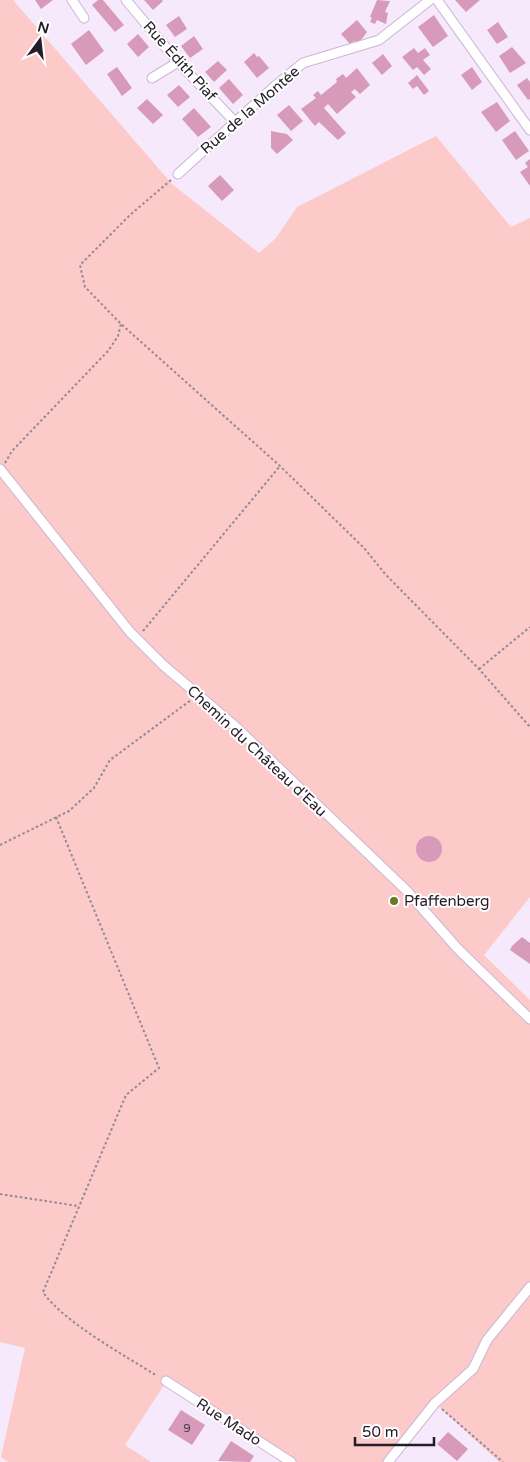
<svg xmlns="http://www.w3.org/2000/svg" width="530" height="1462" font-family="'Varela Round',sans-serif">
<rect width="100%" height="100%" fill="#f6e9fc"/>
<!-- green -->
<polygon fill="#fccac9" points="0,0 13,0 172,184 259,253 276,238 297,207 436,136 511,227 530,218 530,897 484,955 530,1000 530,1462 499,1462 435,1403 388,1462 291,1462 166,1382 125,1445 151,1462 8,1462 1,1457 25,1348 0,1342"/>
<!-- building -->
<g fill="#d89ab9">
<polygon points="35,0 53,0 41,9"/>
<polygon points="98,0 103,0 124,25 115,32 92,5"/>
<polygon points="144,0 162,0 163,1 153,10"/>
<polygon points="377,0 390,1 385,12 388,13 386,24 377,20 375,24 370,22 372,18 370,17"/>
<polygon points="455,0 480,0 466,12"/>
<polygon points="434,15 448,36 433,47 418,27"/>
<polygon points="179,16 187,29 175,37 166,25"/>
<polygon points="357,20 367,32 361,40 356,43 354,41 350,44 341,34"/>
<polygon points="498,22 508,37 497,44 487,30"/>
<polygon points="89,30 104,51 86,65 71,44"/>
<polygon points="138,34 149,47 138,57 127,44"/>
<polygon points="194,36 203,49 190,58 181,46"/>
<polygon points="512,47 526,63 510,73 499,56"/>
<polygon points="414,48 418,53 425,48 430,55 423,60 431,69 424,75 417,67 413,70 402,57"/>
<polygon points="254,53 257,57 259,56 269,68 257,78 244,62"/>
<polygon points="383,54 392,66 382,75 372,63"/>
<polygon points="218,61 227,70 214,82 205,72"/>
<polygon points="117,67 132,88 122,96 107,74"/>
<polygon points="472,67 482,82 472,90 461,75"/>
<polygon points="357,68 370,85 360,94 355,89 351,92 356,97 337,114 328,104 324,108 346,133 338,140 319,122 315,126 301,109 316,98 313,95 318,91 321,95 337,82 336,79 343,74 346,78"/>
<polygon points="417,75 429,91 424,95 417,86 413,89 408,83"/>
<polygon points="527,78 530,82 530,99 528,100 517,85"/>
<polygon points="229,79 243,95 233,104 219,88"/>
<polygon points="179,85 190,97 178,107 167,95"/>
<polygon points="147,99 163,115 153,124 137,108"/>
<polygon points="497,102 510,121 496,132 481,112"/>
<polygon points="289,105 303,121 291,131 277,115"/>
<polygon points="194,108 211,127 198,137 182,119"/>
<polygon points="271,131 287,134 293,140 277,154 271,148"/>
<polygon points="515,131 529,151 516,160 502,140"/>
<polygon points="530,159 530,186 520,172 528,167 525,163"/>
<polygon points="220,175 234,190 222,201 208,186"/>
<circle cx="429" cy="849" r="13"/>
<polygon points="522,937 530,943 530,964 510,950 512,946"/>
<polygon points="181,1410 205,1425 192,1445 168,1430"/>
<polygon points="448,1432 468,1449 457,1461 437,1444"/>
<polygon points="231,1441 254,1456 250,1462 218,1461"/>
</g>
<g fill="none" stroke-linecap="round" stroke-linejoin="round">
<defs>
<g id="street">
<polyline points="72,0 84,18"/>
<polyline points="126,0 178,62 235,122"/>
<polyline points="437,0 530,130"/>
<polyline points="152,78 178,62"/>
<polyline points="178,174 275,86 303,63 379,40 430,0"/>
<polyline points="0,469 130,632 163,665 236,727 406,890 458,949 530,1019"/>
<polyline points="166,1381 291,1462"/>
<polyline points="388,1462 435,1403 473,1369 487,1340 530,1287"/>
</g>
</defs>
<!-- street casing -->
<use href="#street" stroke="#ccb6d5" stroke-width="11"/>
<!-- path -->
<g stroke="#938898" stroke-width="2" stroke-dasharray="2.5 2.5" stroke-linecap="butt">
<polyline points="171,180 130,215 80,265 85,287 121,324 280,466 364,548 386,575 479,669 530,727"/>
<polyline points="5,463 12,451 108,351 118,336 121,324"/>
<polyline points="143,631 280,466"/>
<polyline points="479,669 530,627"/>
<path d="M 56,817 L 159,1068 L 126,1095 L 43,1292 C 63,1322 126,1356 157,1376"/>
<polyline points="0,845 69,811 94,788 110,760 191,700"/>
<polyline points="0,1194 78,1206"/>
<polyline points="442,1409 503,1462"/>
</g>
<!-- street -->
<use href="#street" stroke="#fff" stroke-width="9"/>
</g>
<!-- markers -->
<circle fill="#6e7823" stroke="#fff" stroke-width="2" cx="394" cy="901" r="5"/>
<g text-anchor="middle" dominant-baseline="central" stroke-width="4" stroke-linejoin="round" paint-order="stroke">
<!-- number labels -->
<g font-size="12" fill="#513c4c">
<text x="187" y="1428">9</text>
</g>
<!-- street labels -->
<g font-size="15" fill="#241c27" stroke="#fff">
<text transform="translate(180 61) rotate(48)">Rue Édith Piaf</text>
<text transform="translate(250 110) rotate(-41)">Rue de la Montée</text>
<text transform="translate(257 751) rotate(43)">Chemin du Château d'Eau</text>
<text transform="translate(229 1422) rotate(33)">Rue Mado</text>
</g>
<!-- poi labels -->
<g font-size="15" fill="#241c27" stroke="#fff" text-anchor="start">
<text x="404" y="901">Pfaffenberg</text>
</g>
</g>
<!-- north arrow -->
<g transform="translate(40 40) rotate(15)" stroke="#ffffff" stroke-width="4" paint-order="stroke">
<path d="M0-4L9 19L0 12L-9 19Z" fill="#241c27"/>
<text y="-8" font-size="14" font-weight="bold" text-anchor="middle" fill="#241c27">N</text>
</g>
<!-- scale -->
<path d="M355 1437v8h79v-8" fill="none" stroke="#241c27" stroke-width="2.5"/>
<text x="362" y="1437" font-size="15" fill="#241c27" stroke="#ffffff" stroke-width="4" paint-order="stroke">50 m</text>
</svg>
